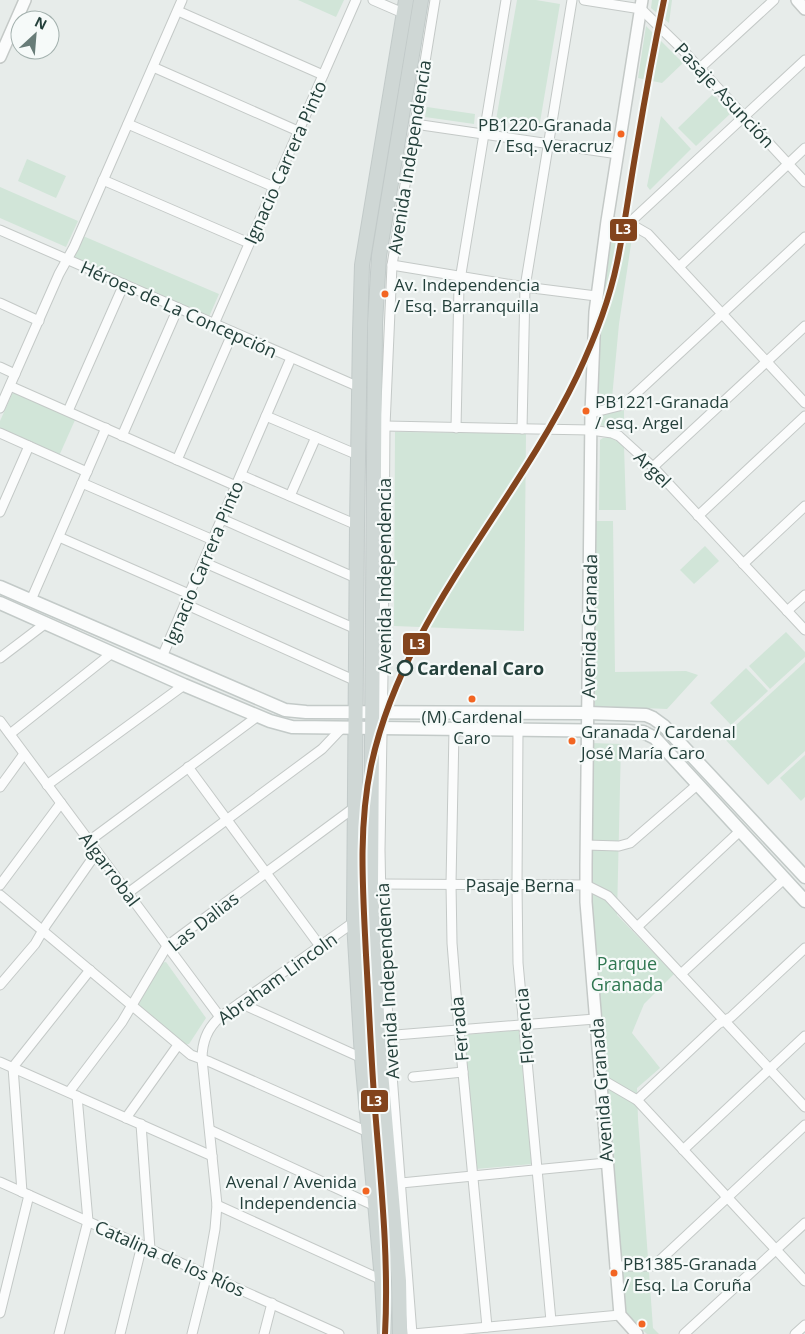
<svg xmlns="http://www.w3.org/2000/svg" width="805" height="1334" font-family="'Open Sans',sans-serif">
<rect width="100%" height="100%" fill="#e7ecea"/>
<!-- green -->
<g fill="#d1e5d8">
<polygon points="298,0 344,0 336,17"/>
<polygon points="517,0 536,0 560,4 539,128 496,120"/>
<polygon points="652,0 672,0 669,23 651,8"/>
<polygon points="646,26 683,63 662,83 638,78"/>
<polygon points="713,94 731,113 696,146 678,128"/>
<polygon points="427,107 475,114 474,124 425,117"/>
<polygon points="661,116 691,149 650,190 647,186"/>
<polygon points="27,159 66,176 56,198 18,181"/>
<polygon points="0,187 78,221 66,247 0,218"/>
<polygon points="610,227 633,231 619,324 612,398 596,398 597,342"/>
<polygon points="83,236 219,294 208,319 72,260"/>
<polygon points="13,392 75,420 59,456 0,429 0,421"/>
<polygon points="624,410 624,430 599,425 600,416"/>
<polygon points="395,432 526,433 524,631 394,626"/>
<polygon points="603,438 612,438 624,446 626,510 599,510 600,440"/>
<polygon points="595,521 613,521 615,672 686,671 698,675 667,709 595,706"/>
<polygon points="705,546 719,561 694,584 680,570"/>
<polygon points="786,632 805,652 805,657 770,689 749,666"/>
<polygon points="805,662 805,751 768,785 723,737"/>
<polygon points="746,668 768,691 731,725 710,703"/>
<polygon points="591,743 621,744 617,915 674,974 644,1004 632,1033 660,1068 637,1088 638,1119 653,1328 659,1334 647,1334 624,1313 589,895"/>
<polygon points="805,755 805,797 801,801 780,778"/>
<polygon points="166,962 206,1018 189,1044 184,1045 136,1003 160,963"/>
<polygon points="520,1030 532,1164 476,1169 464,1035"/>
</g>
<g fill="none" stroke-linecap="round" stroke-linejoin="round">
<defs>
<g id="minor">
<polyline points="373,0 403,13"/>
<polyline points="584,0 641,9 679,46 805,182"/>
<polyline points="178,11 323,75"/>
<polyline points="153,67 298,131"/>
<polyline points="700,68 774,0"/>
<polyline points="128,124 274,187"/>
<polyline points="415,124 618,154"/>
<polyline points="103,180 249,243"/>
<polyline points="607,221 634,226 648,234 805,403"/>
<polyline points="627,225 805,60"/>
<polyline points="0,230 359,387"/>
<polyline points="392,265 525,287 596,296"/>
<polyline points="679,267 805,148"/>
<polyline points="0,303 39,321"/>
<polyline points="214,324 356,0"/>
<polyline points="0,367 15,374"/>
<polyline points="10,386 236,486"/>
<polyline points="0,408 59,274 74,247 182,0"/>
<polyline points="68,411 124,284"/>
<polyline points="591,413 619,406 629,400 805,237"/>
<polyline points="266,416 358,455"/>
<polyline points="385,426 591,430 612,433 619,436 653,467 805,630"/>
<polyline points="456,428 459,286 506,0"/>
<polyline points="522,429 525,287 572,0"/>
<polyline points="0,433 87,472"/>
<polyline points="122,436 178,308"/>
<polyline points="177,460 233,332"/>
<polyline points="653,467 805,326"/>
<polyline points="241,475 357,525"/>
<polyline points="82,483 213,540"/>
<polyline points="290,496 316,437"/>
<polyline points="0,512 29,446"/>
<polyline points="698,516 805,416"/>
<polyline points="222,519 356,578"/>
<polyline points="59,537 189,594"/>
<polyline points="203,562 356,629"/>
<polyline points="743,564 805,506"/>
<polyline points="31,600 106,428"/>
<polyline points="185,604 356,681"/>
<polyline points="787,611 805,595"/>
<polyline points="162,657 291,358"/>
<polyline points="0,658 46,623"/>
<polyline points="0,721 220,1017"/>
<polyline points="454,730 451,884 452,943 459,1030 487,1327"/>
<polyline points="518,730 517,885 518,963 551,1321"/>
<polyline points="10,734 112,653"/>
<polyline points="188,767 320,946"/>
<polyline points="47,785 184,685"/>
<polyline points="0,787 24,754"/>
<polyline points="89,841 258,716"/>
<polyline points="586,845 619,846 630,843 697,785"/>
<polyline points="380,884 586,885 608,896 805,1107"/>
<polyline points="0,885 61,803"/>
<polyline points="128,893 322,749 342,728"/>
<polyline points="0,895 191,1055 210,1062 368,1132"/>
<polyline points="637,927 740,831"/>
<polyline points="681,974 784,879"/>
<polyline points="0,985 35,944 46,925 97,852"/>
<polyline points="240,1003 362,1058"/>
<polyline points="383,1036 595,1019"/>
<polyline points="0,1062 212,1156"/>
<polyline points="413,1077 463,1072"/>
<polyline points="601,1079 637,1100 805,1281"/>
<polyline points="69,1092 122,1022 167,946 355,807"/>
<polyline points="637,1100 718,1024 731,1017 805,948"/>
<polyline points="126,1118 178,1045"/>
<polyline points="141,1124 150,1249"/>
<polyline points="210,1130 375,1206"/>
<polyline points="683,1150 805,1036"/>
<polyline points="0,1182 339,1334"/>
<polyline points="401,1183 606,1163"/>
<polyline points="22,1192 13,1067 90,970"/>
<polyline points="217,1205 382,1280"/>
<polyline points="615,1266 652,1266 657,1263 805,1125"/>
<polyline points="0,1313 29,1195"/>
<polyline points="59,1334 88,1221 77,1096"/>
<polyline points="120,1334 142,1245"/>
<path d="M 192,1334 L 207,1274 L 215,1229 L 217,1205 L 202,1059 C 202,1043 206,1029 220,1017 L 354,922"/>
<polyline points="264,1334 272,1303"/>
<polyline points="412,1334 389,1036 381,902 380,850 383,675 385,426 392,265 435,0"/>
<polyline points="413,1334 620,1315"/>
<polyline points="684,1334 805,1223"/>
<polyline points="795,1334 805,1325"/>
</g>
<g id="tertiary">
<polyline points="797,0 805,9"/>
<polyline points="0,57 25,0"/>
<polyline points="637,1334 620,1315 586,902 586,866 591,413 595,312 607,221 642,0"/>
</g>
<g id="secondary">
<polyline points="0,587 285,710 306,712 588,713 646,715 653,718 664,726 805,877"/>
<polyline points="0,603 184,685 270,721 292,727 625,731 643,732 655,738 805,901"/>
</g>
<g id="primary">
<polyline points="385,1334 382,1280 362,1058 354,922 357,525 360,333 362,265 406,0"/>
<polyline points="400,1334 399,1281 378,1037 371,885 375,323 379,256 421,0"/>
</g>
</defs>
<!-- minor casing -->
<use href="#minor" stroke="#c4c9c7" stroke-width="11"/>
<!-- tertiary casing -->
<use href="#tertiary" stroke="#c4c9c7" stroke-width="14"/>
<!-- secondary casing -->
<use href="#secondary" stroke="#c3cac8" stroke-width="15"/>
<!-- primary casing -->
<use href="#primary" stroke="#c2cac9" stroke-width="16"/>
<!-- minor -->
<use href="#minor" stroke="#fbfcfc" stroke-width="9"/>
<!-- tertiary -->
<use href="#tertiary" stroke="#fbfcfc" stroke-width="11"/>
<!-- secondary -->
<use href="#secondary" stroke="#fbfcfc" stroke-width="12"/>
<!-- primary -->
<use href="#primary" stroke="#cfd7d5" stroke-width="14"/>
<defs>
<path id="metro-1" d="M 385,1334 C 389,1259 381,1185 375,1109 C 371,1058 369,1006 366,955 C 363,892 358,828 371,766 C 402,619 514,508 577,376 C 594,340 609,302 617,263 C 625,224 630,184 637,145 C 645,97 654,48 664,0"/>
</defs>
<!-- metro-1 casing -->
<use href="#metro-1" stroke="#f6faf9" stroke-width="10"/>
<!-- metro-1 -->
<use href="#metro-1" stroke="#83441d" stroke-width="6"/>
</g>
<!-- markers -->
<g fill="#f26522" stroke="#f6faf9" stroke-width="2">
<circle cx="621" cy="134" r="4.5"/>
<circle cx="385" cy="294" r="4.5"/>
<circle cx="586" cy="411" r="4.5"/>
<circle cx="472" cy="699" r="4.5"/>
<circle cx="572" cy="741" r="4.5"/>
<circle cx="366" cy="1191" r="4.5"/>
<circle cx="614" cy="1273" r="4.5"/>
<circle cx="642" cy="1324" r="4.5"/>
</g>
<circle fill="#f6faf9" stroke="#24403b" stroke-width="2.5" cx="405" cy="668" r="7"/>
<g text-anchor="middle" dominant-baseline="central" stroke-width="4.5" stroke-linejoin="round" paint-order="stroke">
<!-- bus labels -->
<g font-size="17" fill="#24403b" stroke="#f6faf9" text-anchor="start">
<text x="612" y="124" text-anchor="end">PB1220-Granada<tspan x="612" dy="21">/ Esq. Veracruz</tspan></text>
<text x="394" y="284">Av. Independencia<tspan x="394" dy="21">/ Esq. Barranquilla</tspan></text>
<text x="595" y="401">PB1221-Granada<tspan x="595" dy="21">/ esq. Argel</tspan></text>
<text x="472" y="716" text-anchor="middle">(M) Cardenal<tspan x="472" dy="21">Caro</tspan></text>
<text x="581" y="731">Granada / Cardenal<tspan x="581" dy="21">José María Caro</tspan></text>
<text x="357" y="1181" text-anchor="end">Avenal / Avenida<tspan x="357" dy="21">Independencia</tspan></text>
<text x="623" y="1263">PB1385-Granada<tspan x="623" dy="21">/ Esq. La Coruña</tspan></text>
</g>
<!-- street labels -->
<g font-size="18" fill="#24403b" stroke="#f6faf9">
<text transform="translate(725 95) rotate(47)">Pasaje Asunción</text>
<text transform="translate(409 157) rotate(-81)">Avenida Independencia</text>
<text transform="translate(285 162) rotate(-66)">Ignacio Carrera Pinto</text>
<text transform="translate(179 309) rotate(24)">Héroes de La Concepción</text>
<text transform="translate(653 469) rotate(45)">Argel</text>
<text transform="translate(203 563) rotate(-67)">Ignacio Carrera Pinto</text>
<text transform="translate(384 576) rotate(-90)">Avenida Independencia</text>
<text transform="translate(589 626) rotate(-89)">Avenida Granada</text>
<text transform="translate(110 869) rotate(53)">Algarrobal</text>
<text x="520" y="885">Pasaje Berna</text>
<text transform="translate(203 921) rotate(-38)">Las Dalias</text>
<text transform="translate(277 978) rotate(-36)">Abraham Lincoln</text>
<text transform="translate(387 981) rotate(-93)">Avenida Independencia</text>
<text transform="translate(524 1026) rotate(-95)">Florencia</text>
<text transform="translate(459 1029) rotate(-95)">Ferrada</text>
<text transform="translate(601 1090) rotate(-94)">Avenida Granada</text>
<text transform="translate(170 1258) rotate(24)">Catalina de los Ríos</text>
</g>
<!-- stop labels -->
<g font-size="18" font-weight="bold" fill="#24403b" stroke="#f6faf9" text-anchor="start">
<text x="417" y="668">Cardenal Caro</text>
</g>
<!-- park labels -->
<g font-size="18" fill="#2f7751" stroke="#f6faf9">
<text x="627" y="963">Parque<tspan x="627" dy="21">Granada</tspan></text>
</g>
</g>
<g stroke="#f6faf9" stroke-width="2">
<rect x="609" y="218" width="29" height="24" rx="5" fill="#83441d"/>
<rect x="402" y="632" width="29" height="24" rx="5" fill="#83441d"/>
<rect x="360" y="1089" width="29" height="24" rx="5" fill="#83441d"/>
</g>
<g font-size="14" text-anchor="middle" font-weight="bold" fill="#fff">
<text x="623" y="234">L3</text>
<text x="417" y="649">L3</text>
<text x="374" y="1106">L3</text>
</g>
<!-- north arrow -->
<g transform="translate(35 35) rotate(26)"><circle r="24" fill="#f6faf9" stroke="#a2b0ad"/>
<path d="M0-4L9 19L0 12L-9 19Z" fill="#687c78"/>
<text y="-8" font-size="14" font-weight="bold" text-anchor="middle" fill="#24403b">N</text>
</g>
</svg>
